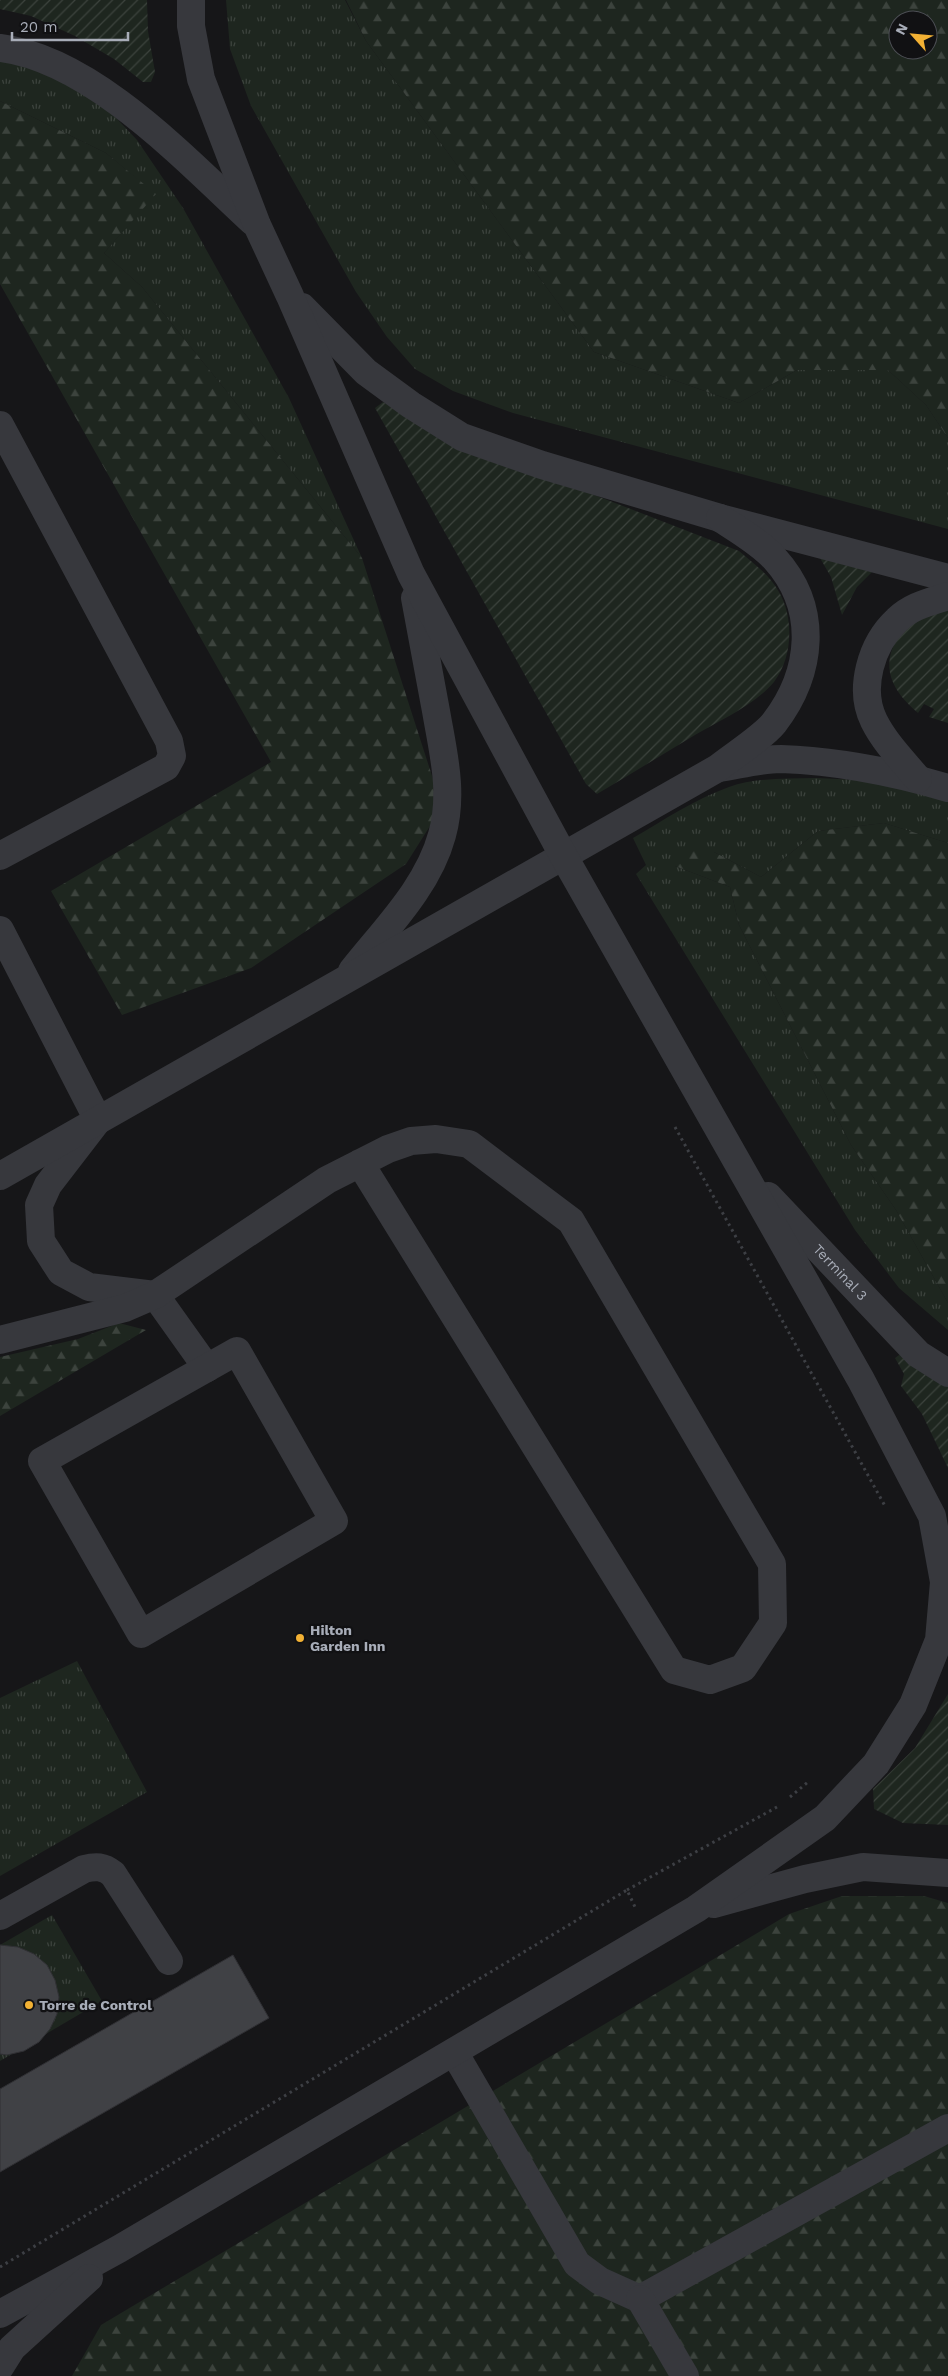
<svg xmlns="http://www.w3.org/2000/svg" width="948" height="2376" font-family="'Work Sans',sans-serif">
<defs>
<pattern id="grass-tufts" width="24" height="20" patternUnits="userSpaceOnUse" patternTransform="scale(1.25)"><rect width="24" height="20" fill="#1e261f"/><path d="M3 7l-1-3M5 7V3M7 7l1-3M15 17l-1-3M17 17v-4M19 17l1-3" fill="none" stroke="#3c433d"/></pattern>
<pattern id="forest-firs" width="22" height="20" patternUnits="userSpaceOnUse" patternTransform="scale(1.25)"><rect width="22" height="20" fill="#1e261f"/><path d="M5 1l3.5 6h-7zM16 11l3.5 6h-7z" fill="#3c433d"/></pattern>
<pattern id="garden-furrows" width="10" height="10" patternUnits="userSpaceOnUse" patternTransform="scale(1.25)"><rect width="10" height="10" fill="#1e261f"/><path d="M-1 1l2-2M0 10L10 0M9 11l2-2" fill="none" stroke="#3c433d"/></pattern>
</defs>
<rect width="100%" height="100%" fill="#161618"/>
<!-- grass -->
<g fill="url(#grass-tufts)">
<polygon points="226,0 345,0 366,41 594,352 739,403 797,370 888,370 926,405 948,438 948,529 513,413 453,391 415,369 387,337 356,292 251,106 230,49"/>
<polygon points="0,58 27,60 103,104 137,140 183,208 289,398 362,558 142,287 104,253 155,194 106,153 0,101"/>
<path d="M 816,778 L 883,781 L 948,801 L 948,843 L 884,823 L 818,831 L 761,877 L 714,852 L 675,866 L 730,887 L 739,925 L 851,1145 L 896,1210 L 948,1303 L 948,1330 L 899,1288 L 855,1230 L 636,874 L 646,865 L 633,838 C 664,820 695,799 729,787 C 755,777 788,779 816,778 Z"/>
<polygon points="77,1661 147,1792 0,1876 0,1698"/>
<polygon points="52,1915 102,2001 0,2061 0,1945"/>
</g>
<!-- forest -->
<g fill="url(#forest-firs)" fill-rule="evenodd">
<path d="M 346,0 L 948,0 L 948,438 L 926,405 L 888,370 L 797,370 L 739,403 L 594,352 L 366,41 ZM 898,20 L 928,20 L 928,50 L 898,50 Z"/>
<polygon points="0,101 106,153 156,194 104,253 142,287 362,558 442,807 406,864 251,968 122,1015 51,891 271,762 0,284"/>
<polygon points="884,823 948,843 948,1303 896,1210 851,1145 739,925 730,887 675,866 686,843 714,852 761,877 818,831"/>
<polygon points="119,1323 146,1330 0,1416 0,1357 78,1339"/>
<polygon points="842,1896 924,1896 948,1903 948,2376 72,2376 101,2325 789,1914"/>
</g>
<!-- garden -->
<g fill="url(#garden-furrows)">
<polygon points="0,0 147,0 148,31 155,72 151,82 143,82 114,59 75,36 31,16 0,9"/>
<path d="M 383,402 L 445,437 L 739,551 C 753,563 770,575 779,592 C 794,618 793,657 774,682 C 756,704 719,721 695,735 C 662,755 629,775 597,794 L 586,784 L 375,408 Z"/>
<polygon points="820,558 872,572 857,587 842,615 831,577"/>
<path d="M 948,608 L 948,723 L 929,717 L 934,709 L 924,704 L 918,713 C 892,691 879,666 899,636 C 901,632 904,626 908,623 C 918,615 936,612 948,608 Z"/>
<polygon points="902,1353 948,1383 948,1468 922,1414 901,1386 904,1374 895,1358"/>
<polygon points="948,1694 948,1825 903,1823 874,1809 873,1789 915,1748"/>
</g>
<!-- building -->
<g fill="#404145" stroke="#303034">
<polygon points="0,1945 18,1947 34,1954 47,1965 55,1980 59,1997 57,2014 50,2029 39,2042 24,2051 7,2055 0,2054"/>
<polygon points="233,1955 269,2018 0,2172 0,2089"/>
</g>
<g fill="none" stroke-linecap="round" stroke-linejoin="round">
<!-- path -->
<g stroke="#3d3f44" stroke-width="3" stroke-dasharray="2.5 4" stroke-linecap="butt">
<polyline points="675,1127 885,1506"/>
<polyline points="790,1797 808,1782"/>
<polyline points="627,1890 777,1807"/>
<polyline points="0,2267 627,1890 635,1907"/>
</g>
<!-- minor -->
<g stroke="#37383d" stroke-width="28">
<path d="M 0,48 C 92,59 186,160 252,221"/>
<polyline points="302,307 366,372 411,405 462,437 542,465 720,518 948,578"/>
<polyline points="0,425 169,741 172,756 166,767 0,856"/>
<path d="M 719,768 C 739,765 761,759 781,759 C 837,761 894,772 948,788"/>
<path d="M 918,779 C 903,761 885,743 874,721 C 858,689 871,644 897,620 C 911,606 930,602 948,596"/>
<polyline points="0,930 98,1120 48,1185 39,1205 41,1241 61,1272 89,1287 155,1295 207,1368"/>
<path d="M 352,971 C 385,929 428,887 442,835 C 454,793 443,752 436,711 C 429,673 422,635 415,598"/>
<path d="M 0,1176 L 718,768 C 733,756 763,737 774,723 C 813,672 819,608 775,559 C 761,543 738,530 720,518"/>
<path id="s1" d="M 768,1196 L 918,1354 L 948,1373"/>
<polyline points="0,1340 125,1308 155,1295 327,1180 388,1149 411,1141 436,1139 469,1144 571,1221 772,1564 773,1623 743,1668 710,1680 674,1670 360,1163"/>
<polygon points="237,1351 334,1521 141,1634 42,1461"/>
<polyline points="714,1904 805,1879 863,1867 948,1873"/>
<path d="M 0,1916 L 84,1869 C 96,1866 103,1866 113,1874 L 169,1961"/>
<polyline points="454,2052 577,2264 600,2281 640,2299 948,2128"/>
<polyline points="640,2299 685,2376"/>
<polyline points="0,2314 119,2249 696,1909 825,1818 876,1764 913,1705 939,1640 944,1582 932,1516 861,1380 563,855 411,574 290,296 257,225 201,79 191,26 191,0"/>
<polyline points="0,2367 12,2348 89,2278"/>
</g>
</g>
<!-- markers -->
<g fill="#f2b134" stroke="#111113" stroke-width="2">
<circle cx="300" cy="1638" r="5"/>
<circle cx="29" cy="2005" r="5"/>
</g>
<g text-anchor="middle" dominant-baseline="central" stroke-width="4.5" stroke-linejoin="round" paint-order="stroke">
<!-- street labels -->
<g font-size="14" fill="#a8adb8" stroke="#111113">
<text stroke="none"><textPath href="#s1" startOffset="105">Terminal 3</textPath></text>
</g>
<!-- poi labels -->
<g font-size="14" font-weight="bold" fill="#a8adb8" stroke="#111113" text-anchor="start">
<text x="310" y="1630">Hilton<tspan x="310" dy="16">Garden Inn</tspan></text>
<text x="39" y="2005">Torre de Control</text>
</g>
</g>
<!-- north arrow -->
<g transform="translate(913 35) rotate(297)"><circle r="24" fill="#111113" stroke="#4d4f55"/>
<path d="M0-4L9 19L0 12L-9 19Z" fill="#f2b134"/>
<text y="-8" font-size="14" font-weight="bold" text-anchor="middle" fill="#a8adb8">N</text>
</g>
<!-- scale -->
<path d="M12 32v8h116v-8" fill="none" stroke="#a8adb8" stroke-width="2.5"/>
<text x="20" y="32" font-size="15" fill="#a8adb8" stroke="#111113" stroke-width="4" paint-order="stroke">20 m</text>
</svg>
